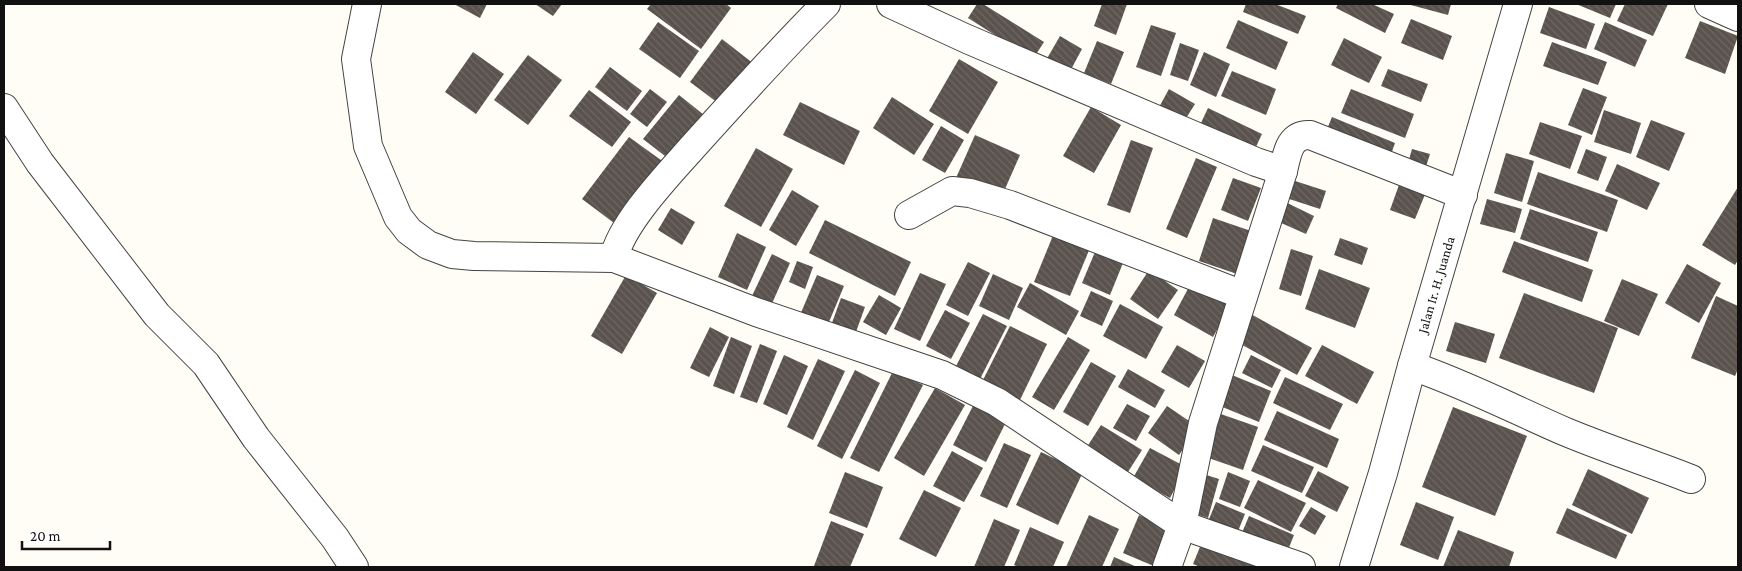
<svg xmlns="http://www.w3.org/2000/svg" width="1742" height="571" font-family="'Crimson Pro',serif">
<defs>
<pattern id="building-back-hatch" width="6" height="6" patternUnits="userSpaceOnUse" patternTransform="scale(1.25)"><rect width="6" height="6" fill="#5a524d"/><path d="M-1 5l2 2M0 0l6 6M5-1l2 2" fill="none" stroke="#6d6662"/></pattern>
</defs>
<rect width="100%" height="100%" fill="#fffdf5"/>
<!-- building -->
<g fill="url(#building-back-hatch)">
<polygon points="454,4 487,4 480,18"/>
<polygon points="535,4 562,4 553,16"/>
<polygon points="651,4 726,4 731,8 701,49 647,9"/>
<polygon points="977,4 983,4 1044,42 1033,59 968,18"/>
<polygon points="1102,4 1127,4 1116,35 1094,26"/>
<polygon points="1246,4 1275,4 1306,16 1298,34 1243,12"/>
<polygon points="1338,4 1372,4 1394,14 1385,33 1336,8"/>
<polygon points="1407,4 1451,4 1448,15"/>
<polygon points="1576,4 1616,4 1610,18"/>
<polygon points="1625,4 1668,4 1653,36 1617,21"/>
<polygon points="1549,7 1595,24 1586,49 1540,33"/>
<polygon points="1411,19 1452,36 1443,60 1401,43"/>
<polygon points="1238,20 1288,42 1276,70 1226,48"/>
<polygon points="1700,21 1738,36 1725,74 1685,58"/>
<polygon points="658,22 699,51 680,78 639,49"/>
<polygon points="1605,22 1647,40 1635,67 1594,49"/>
<polygon points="1151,25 1176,33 1161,76 1136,67"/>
<polygon points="1060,36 1082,49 1068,75 1045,62"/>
<polygon points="1344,38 1382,57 1369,83 1331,65"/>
<polygon points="722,39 754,64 722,106 690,82"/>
<polygon points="1097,41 1124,52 1111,84 1084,73"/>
<polygon points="1552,42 1607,62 1598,85 1543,66"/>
<polygon points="1180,43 1199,50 1188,81 1170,75"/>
<polygon points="473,52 504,74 476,114 445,92"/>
<polygon points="1204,52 1230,64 1216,97 1190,85"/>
<polygon points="528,55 562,80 528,125 494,100"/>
<polygon points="959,59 998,82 968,134 929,111"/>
<polygon points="610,67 642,91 627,111 595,87"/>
<polygon points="1388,69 1428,84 1421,102 1381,86"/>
<polygon points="1232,71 1276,89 1266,115 1221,96"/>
<polygon points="1583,88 1607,97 1592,135 1568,125"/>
<polygon points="650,89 667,102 647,127 630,114"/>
<polygon points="1169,89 1195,104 1183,123 1158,109"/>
<polygon points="1351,89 1414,114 1405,138 1341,113"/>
<polygon points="589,90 631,122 612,147 569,116"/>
<polygon points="679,95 709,119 674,163 643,139"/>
<polygon points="892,97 934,124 914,155 873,128"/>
<polygon points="800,102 860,131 844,165 783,135"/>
<polygon points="1091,107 1121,125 1094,173 1063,156"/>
<polygon points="1208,108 1262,134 1254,151 1200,125"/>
<polygon points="1604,110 1641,123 1631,154 1594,142"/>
<polygon points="1332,117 1395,143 1389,160 1325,134"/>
<polygon points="1651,120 1685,133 1669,171 1636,157"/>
<polygon points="1540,122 1582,136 1570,169 1529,154"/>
<polygon points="941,126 964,140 945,173 922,160"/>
<polygon points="975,135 1020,155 1001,198 956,178"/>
<polygon points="629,137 665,163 618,226 582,199"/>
<polygon points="1131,140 1153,148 1130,213 1107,205"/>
<polygon points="756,148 793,169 761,227 724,206"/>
<polygon points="1412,149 1430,154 1423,176 1406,170"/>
<polygon points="1586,149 1607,157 1598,181 1577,173"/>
<polygon points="1506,153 1534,161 1522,202 1494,193"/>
<polygon points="1196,158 1217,167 1187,238 1166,229"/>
<polygon points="1617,164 1660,183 1647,210 1605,191"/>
<polygon points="1538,172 1618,200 1607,232 1527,204"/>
<polygon points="1233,178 1261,188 1248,221 1221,210"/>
<polygon points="1286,178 1326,191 1320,209 1280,196"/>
<polygon points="1400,182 1426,192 1415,219 1390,210"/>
<polygon points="1738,187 1738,260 1735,265 1702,245"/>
<polygon points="792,190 819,206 796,246 769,230"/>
<polygon points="1279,199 1314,216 1306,234 1270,218"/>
<polygon points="1487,199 1522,209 1515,233 1480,224"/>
<polygon points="671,208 695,222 682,245 658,230"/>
<polygon points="1530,209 1598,232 1588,262 1520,239"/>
<polygon points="1213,218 1254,232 1240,275 1199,261"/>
<polygon points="825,220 911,262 895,296 809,253"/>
<polygon points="737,233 766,247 747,290 718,277"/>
<polygon points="1054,233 1090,248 1070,296 1034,282"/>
<polygon points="1340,238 1368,248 1362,265 1334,255"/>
<polygon points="1514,241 1593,270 1582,302 1502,272"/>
<polygon points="1291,249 1313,256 1301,296 1279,289"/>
<polygon points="1095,252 1123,263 1110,295 1082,283"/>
<polygon points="772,254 790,263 770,308 751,298"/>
<polygon points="797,261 813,267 805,289 789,282"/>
<polygon points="968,262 990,273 968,316 946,305"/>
<polygon points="1687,264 1721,283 1699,323 1665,303"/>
<polygon points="1319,269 1370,288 1355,328 1305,309"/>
<polygon points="1149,270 1178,290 1158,319 1130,299"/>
<polygon points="920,273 946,284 920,341 894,329"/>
<polygon points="993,274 1023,288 1009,320 979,306"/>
<polygon points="626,275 657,293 622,354 591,336"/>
<polygon points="817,275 844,286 824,334 797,322"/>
<polygon points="1622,279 1658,294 1639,336 1604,321"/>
<polygon points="1030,283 1079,311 1066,335 1017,307"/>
<polygon points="1190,285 1230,306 1213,337 1174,315"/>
<polygon points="1091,291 1113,301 1102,326 1080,316"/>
<polygon points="1524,293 1618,328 1594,393 1499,358"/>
<polygon points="879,295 901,308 886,335 863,322"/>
<polygon points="1716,296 1738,306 1738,369 1735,376 1691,358"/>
<polygon points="841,298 865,307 853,340 829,331"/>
<polygon points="1120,304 1163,327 1146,359 1103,336"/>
<polygon points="945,310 970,323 951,359 926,346"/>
<polygon points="1249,313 1312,348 1297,375 1233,340"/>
<polygon points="983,314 1007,326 979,381 955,368"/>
<polygon points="1455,322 1495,334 1486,363 1446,351"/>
<polygon points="1010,326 1047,344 1019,402 981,384"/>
<polygon points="710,327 729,337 709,377 690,368"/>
<polygon points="731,337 752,346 734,394 713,386"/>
<polygon points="1068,337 1090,350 1054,410 1032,397"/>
<polygon points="760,344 777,351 757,403 740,397"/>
<polygon points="1177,345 1205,361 1189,388 1161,372"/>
<polygon points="1322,345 1374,372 1357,404 1305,376"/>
<polygon points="784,355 808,366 787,415 763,404"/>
<polygon points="1251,355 1281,370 1272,388 1242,373"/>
<polygon points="818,359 845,371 813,440 787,427"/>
<polygon points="1091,362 1116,376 1088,426 1063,412"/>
<polygon points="1128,369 1165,390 1155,408 1118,387"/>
<polygon points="855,370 880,383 842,459 817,446"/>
<polygon points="893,371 923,385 879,472 850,458"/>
<polygon points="1227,373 1271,391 1259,422 1215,404"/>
<polygon points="1285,377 1343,404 1330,430 1273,403"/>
<polygon points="935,388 965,405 924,476 894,458"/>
<polygon points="976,400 1009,416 986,462 953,445"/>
<polygon points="1127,404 1150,416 1136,441 1113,428"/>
<polygon points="1167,406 1198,427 1179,455 1148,433"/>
<polygon points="1453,407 1527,436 1495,516 1422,487"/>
<polygon points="1277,411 1339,439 1327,468 1264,440"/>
<polygon points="1215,412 1258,427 1243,470 1200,455"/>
<polygon points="1101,425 1142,450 1126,475 1085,450"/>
<polygon points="1004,443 1031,455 1007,508 980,496"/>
<polygon points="1263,445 1314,467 1302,493 1251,471"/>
<polygon points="1150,448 1186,467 1170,498 1133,478"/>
<polygon points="952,451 983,468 964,502 933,486"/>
<polygon points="1041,452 1083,472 1058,525 1016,505"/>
<polygon points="1588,469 1649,498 1632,534 1572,505"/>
<polygon points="1318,471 1349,487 1337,512 1305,496"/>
<polygon points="845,472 883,487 867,528 829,513"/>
<polygon points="1197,472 1219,479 1208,518 1187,511"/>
<polygon points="1228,472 1250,481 1240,507 1219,499"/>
<polygon points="1258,480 1306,503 1291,532 1244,508"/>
<polygon points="924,490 961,508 936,557 899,539"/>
<polygon points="1216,502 1245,514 1234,541 1205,529"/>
<polygon points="1416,502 1454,517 1438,560 1400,545"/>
<polygon points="1311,507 1326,516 1315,535 1299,526"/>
<polygon points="1567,508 1627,535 1616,559 1556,533"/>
<polygon points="1089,515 1119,529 1102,567 1066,567"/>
<polygon points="1139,515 1171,530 1156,567 1123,553"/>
<polygon points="1249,516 1294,535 1284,560 1239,540"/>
<polygon points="994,519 1020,530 1004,567 974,567"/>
<polygon points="831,521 864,534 850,567 814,566"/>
<polygon points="1030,527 1064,542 1053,567 1018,567 1014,565"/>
<polygon points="1458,530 1514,552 1509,567 1443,567"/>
<polygon points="1202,542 1266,567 1200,567 1193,564"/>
<polygon points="1114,557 1137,567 1110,567"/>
</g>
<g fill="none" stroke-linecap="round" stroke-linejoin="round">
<defs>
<g id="minor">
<polyline points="367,4 356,59 368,146 398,217 409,231 428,245 452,254 474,256 614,258 756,312 942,375 997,402 1182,525 1301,567"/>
<path d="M 891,4 L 967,39 L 1256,162 L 1283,171 C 1287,154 1289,134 1310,135 L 1463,195"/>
<polyline points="1709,4 1738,17"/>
<polyline points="4,108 40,163 157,315 206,364 256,438 335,538 354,567"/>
<polyline points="909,215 952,191 970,193 1010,205 1243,295"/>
<path d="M 614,258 C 621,224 667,176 690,150 C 735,100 779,51 826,4"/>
<path d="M 1412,366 C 1465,384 1515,410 1566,432 C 1607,449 1650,463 1691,479"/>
<polyline points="1167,567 1182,525 1203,423 1283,171"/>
<path id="s1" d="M 1354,567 L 1383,473 L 1412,366 L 1518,4"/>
</g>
</defs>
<!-- minor casing -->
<use href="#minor" stroke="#444" stroke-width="30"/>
<!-- minor -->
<use href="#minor" stroke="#fff" stroke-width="28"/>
</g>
<g text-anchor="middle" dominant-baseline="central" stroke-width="5" stroke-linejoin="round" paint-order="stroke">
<!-- street labels -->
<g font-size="14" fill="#111" stroke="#fff">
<text stroke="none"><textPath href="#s1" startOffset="294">Jalan Ir. H. Juanda</textPath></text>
</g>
</g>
<!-- border -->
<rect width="1742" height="571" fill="none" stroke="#111111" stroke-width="10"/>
<!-- scale -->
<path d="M22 541v8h88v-8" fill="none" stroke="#111111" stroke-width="2.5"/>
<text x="30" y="541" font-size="15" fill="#111111" stroke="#ffffff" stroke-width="4" paint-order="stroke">20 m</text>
</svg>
